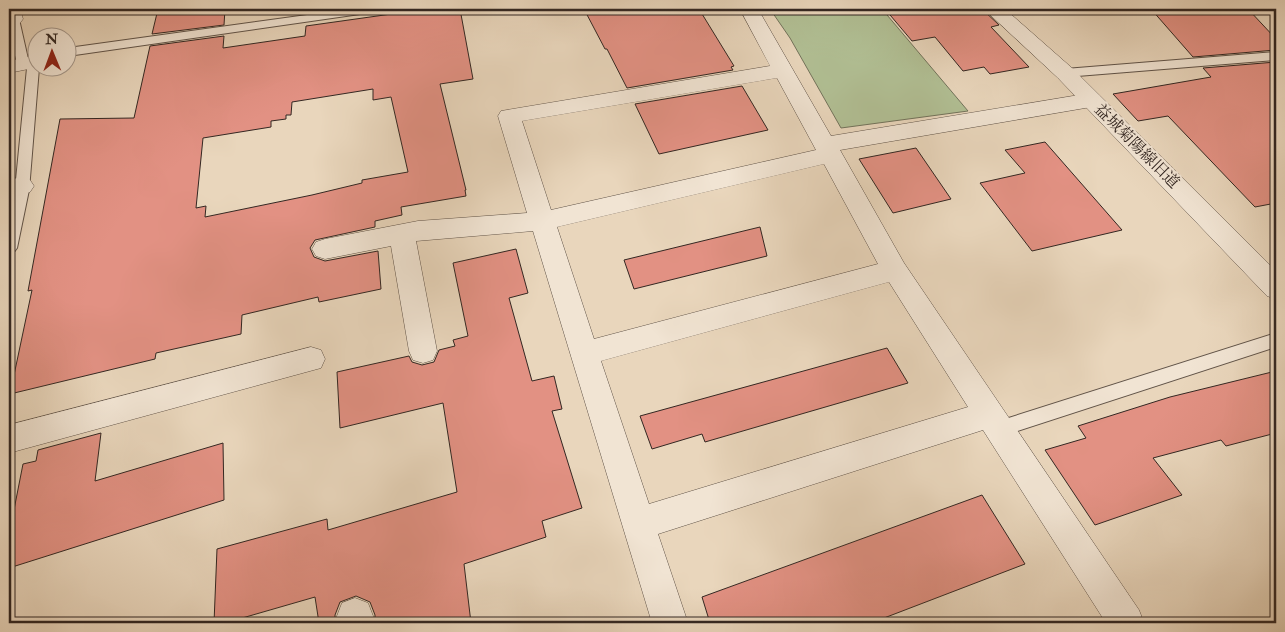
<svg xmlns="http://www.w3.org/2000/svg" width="1285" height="632" font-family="'IM FELL Double Pica','Noto Serif JP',serif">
<rect width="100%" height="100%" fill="#e9d6bc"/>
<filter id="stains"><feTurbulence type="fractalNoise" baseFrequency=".004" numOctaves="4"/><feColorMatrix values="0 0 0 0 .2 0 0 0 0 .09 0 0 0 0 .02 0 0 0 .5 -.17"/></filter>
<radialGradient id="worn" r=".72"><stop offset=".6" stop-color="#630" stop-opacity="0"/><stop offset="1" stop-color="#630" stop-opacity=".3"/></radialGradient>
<!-- green -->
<polygon fill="#b1bf94" stroke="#72735b" points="770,9 882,9 968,111 841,128 790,38"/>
<!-- building -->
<g fill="#e29183" stroke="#332722" fill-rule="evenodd">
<polygon points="158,9 225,9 224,25 152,34"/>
<path d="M 427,9 L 460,9 L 473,79 L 440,84 L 466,190 L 465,190 L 466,196 L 401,207 L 402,215 L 375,221 L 375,227 L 315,240 L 310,248 L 314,257 L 325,261 L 378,251 L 381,289 L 319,302 L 318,297 L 242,315 L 241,334 L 156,353 L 155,359 L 10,394 L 32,290 L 28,291 L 60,119 L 134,118 L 150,46 L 224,36 L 223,48 L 305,36 L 306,26 ZM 373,89 L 373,100 L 391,97 L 408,172 L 362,180 L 362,183 L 312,195 L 205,217 L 206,206 L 196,208 L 203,138 L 271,127 L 271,121 L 286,119 L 286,115 L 291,115 L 292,102 Z"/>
<polygon points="584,9 699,9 734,66 731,67 733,70 627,88 607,49 605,49"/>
<polygon points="885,9 982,9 999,25 991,27 1029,67 990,74 984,67 963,71 935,37 912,41"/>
<polygon points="1151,9 1248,9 1276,39 1276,50 1193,57"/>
<polygon points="1276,62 1276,203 1255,207 1168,116 1138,121 1113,94 1211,77 1203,68"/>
<polygon points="742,86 768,130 659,154 635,104"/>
<polygon points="1045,142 1122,230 1032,251 980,183 1025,173 1005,150"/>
<polygon points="916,148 951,199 893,213 859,159"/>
<polygon points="760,227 767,256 634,289 624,260"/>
<polygon points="516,249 528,293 509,298 532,381 554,376 562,409 552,411 582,508 542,521 546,537 464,564 471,623 375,623 375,615 370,602 356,596 340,602 335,615 335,623 319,623 315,597 225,623 214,623 217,549 327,519 328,530 457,492 443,403 340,428 337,372 409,356 412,362 422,365 434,362 439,350 455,346 453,340 468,336 453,263"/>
<polygon points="887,348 908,383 705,442 702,434 652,449 640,416"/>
<polygon points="1276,371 1276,433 1226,446 1221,440 1153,458 1182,495 1095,525 1045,450 1086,438 1078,426 1170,397"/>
<polygon points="101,433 95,481 223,443 224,500 9,568 9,525 11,525 23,464 36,461 38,450"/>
<polygon points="982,495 1025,564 871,623 710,623 702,597"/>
</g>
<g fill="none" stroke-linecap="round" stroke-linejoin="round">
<defs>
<g id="service">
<polygon points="351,9 380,9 374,12 68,56 68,48"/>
<polygon points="1267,9 1276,9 1276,16 1272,15"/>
<polygon points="13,16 19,19 28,59 30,54 38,53 38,68 39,68 29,190 17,248 14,252 9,254 9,216 15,190 27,68 19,68 17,65 9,26 9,17"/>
<polygon points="1276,52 1276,60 1065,77 1059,73 1065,69"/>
<polygon points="1276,333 1276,347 999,437 993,435 990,429 993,423 999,421"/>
</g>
<g id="minor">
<polygon points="9,9 20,9 23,19 20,23 9,26"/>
<path d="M 740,9 L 758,9 L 831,136 L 1091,93 L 1099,95 L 1102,100 L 1099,105 L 1091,107 L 840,150 L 904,263 L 1139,610 L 1144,623 L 1106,623 L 983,430 L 658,534 L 688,623 L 652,623 L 533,231 L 416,241 L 437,351 L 433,360 L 423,363 L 413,360 L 409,351 L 391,246 L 325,259 L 316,256 L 312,249 L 316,242 L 325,239 L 418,221 L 527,213 L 498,116 L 501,111 L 770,66 ZM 777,78 L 816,150 L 551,210 L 522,121 ZM 824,164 L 878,264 L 594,339 L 557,227 ZM 889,282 L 968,407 L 649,504 L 601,361 Z"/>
<polygon points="33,56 38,57 38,67 9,73 9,61"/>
<polygon points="22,177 30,180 34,186 30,192 9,198 9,180"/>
<polygon points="311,347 321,350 325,359 321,368 9,453 9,425"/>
<polygon points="355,598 368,603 373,616 373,623 337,623 337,616 342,603"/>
</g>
<polygon id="tertiary" points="984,9 1005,9 1072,68 1276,271 1276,299 1267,296 1058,78"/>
</defs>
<!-- service casing -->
<use href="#service" stroke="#605348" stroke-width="2"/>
<!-- minor casing -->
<use href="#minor" stroke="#605348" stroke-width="1"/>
<!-- tertiary casing -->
<use href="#tertiary" stroke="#605348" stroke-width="1"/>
<!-- service -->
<use href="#service" fill="#f1e4d3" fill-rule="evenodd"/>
<!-- minor -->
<use href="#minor" fill="#f1e4d3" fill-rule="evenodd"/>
<!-- tertiary -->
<use href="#tertiary" fill="#f1e4d3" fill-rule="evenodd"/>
</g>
<g text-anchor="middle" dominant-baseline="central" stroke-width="4" stroke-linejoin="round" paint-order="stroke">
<!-- street labels -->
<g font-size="16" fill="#332722" stroke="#f1e4d3">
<text transform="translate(1137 146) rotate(45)">益城菊陽線旧道</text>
</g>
</g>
<!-- margin -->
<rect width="1285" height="632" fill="none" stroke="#e9d6bc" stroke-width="30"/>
<rect x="10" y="10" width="1265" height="612" fill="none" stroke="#332722" stroke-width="2.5"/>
<rect x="15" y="15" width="1255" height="602" fill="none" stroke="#332722"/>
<!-- north arrow -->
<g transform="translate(52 52) rotate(359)"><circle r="24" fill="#f1e4d3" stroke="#a5988c"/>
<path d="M0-4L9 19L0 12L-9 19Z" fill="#8f2418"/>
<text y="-8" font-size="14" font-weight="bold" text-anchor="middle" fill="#332722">N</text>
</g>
<rect width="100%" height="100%" filter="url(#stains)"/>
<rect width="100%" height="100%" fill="url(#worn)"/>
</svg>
